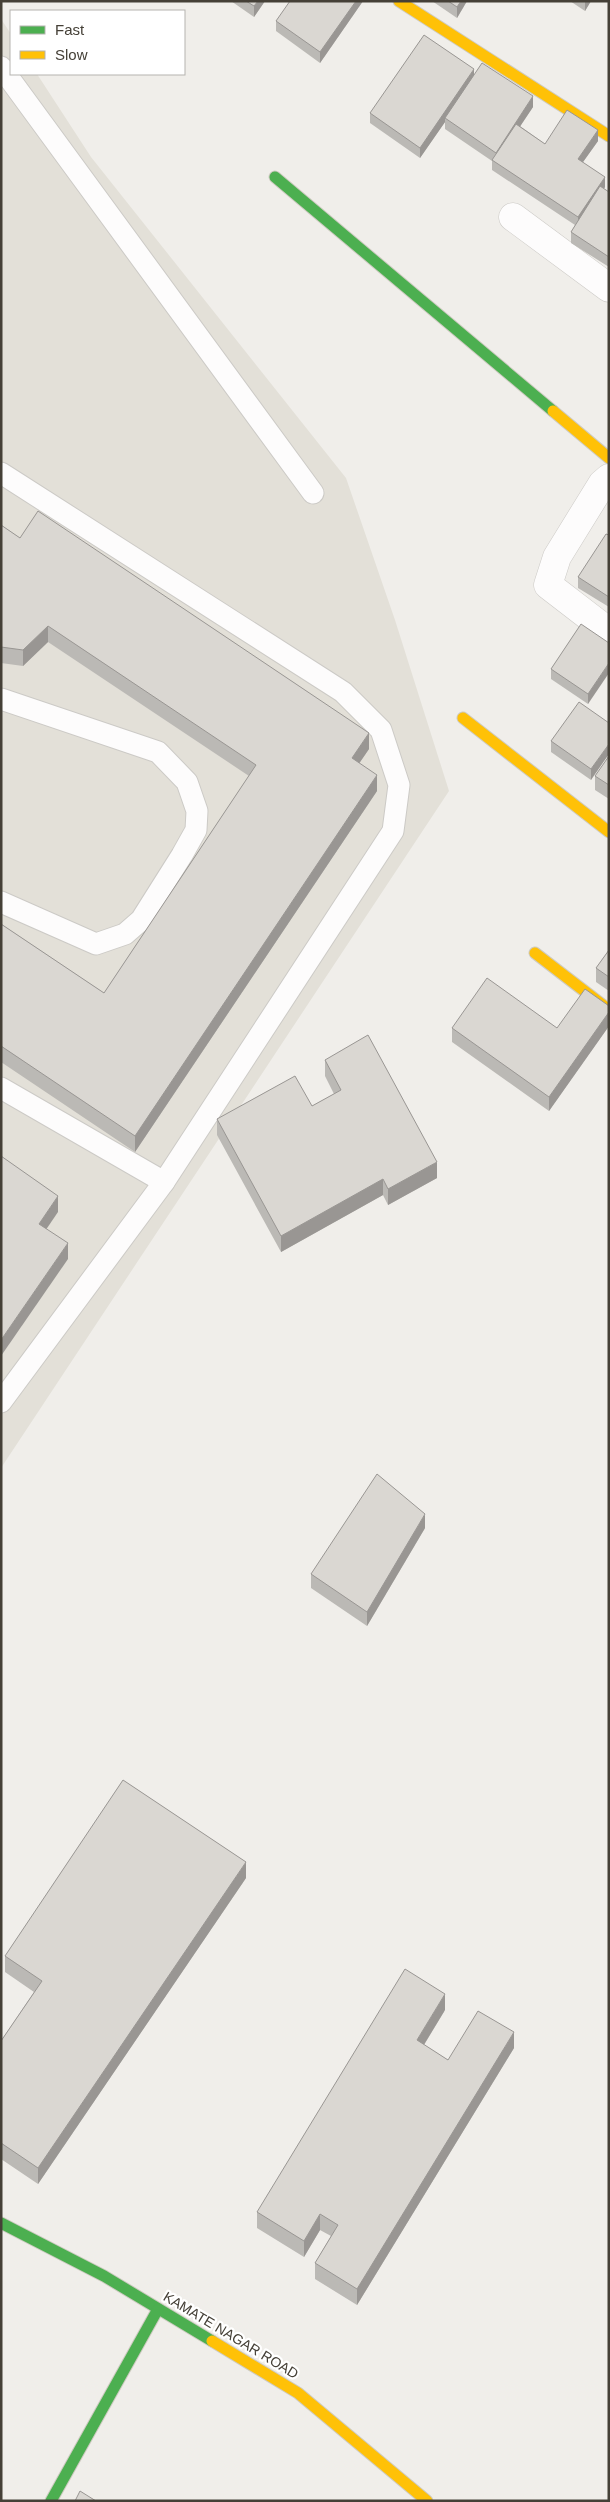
<svg xmlns="http://www.w3.org/2000/svg" width="610" height="2502" font-family="Helvetica,sans-serif">
<rect width="100%" height="100%" fill="#f0eeea"/>
<!-- residential -->
<polygon fill="#e3e0d8" points="1,19 11,34 11,74 37,74 91,157 346,478 395,620 449,791 1,1468"/>
<g fill="none" stroke-linecap="round" stroke-linejoin="round">
<defs>
<g id="lane">
<polyline points="1,67 313,493"/>
<polyline points="1,473 343,692 381,730 399,785 393,831 164,1182 1,1402"/>
<polyline points="1,699 158,752 187,782 197,811 196,830 182,855 141,920 125,934 96,944 1,902"/>
<polyline points="1,1088 164,1182"/>
</g>
<g id="street">
<polyline points="513,217 609,288"/>
<polyline points="609,478 602,484 557,557 548,585 609,632"/>
</g>
<g id="fast">
<polyline points="275,177 553,411"/>
<polyline points="1,2223 104,2276 212,2341"/>
<polyline points="51,2501 158,2309"/>
</g>
<g id="slow">
<polyline points="399,1 609,136"/>
<polyline points="553,411 609,458"/>
<polyline points="463,718 609,832"/>
<polyline points="535,953 609,1010"/>
<polyline points="212,2341 298,2393 427,2501"/>
</g>
</defs>
<!-- lane casing -->
<use href="#lane" stroke="#cccac6" stroke-width="23"/>
<!-- street casing -->
<use href="#street" stroke="#cccac6" stroke-width="29"/>
<!-- fast casing -->
<use href="#fast" stroke="#cecbc1" stroke-width="13"/>
<!-- slow casing -->
<use href="#slow" stroke="#cecbc1" stroke-width="13"/>
<!-- lane -->
<use href="#lane" stroke="#fdfcfc" stroke-width="21"/>
<!-- street -->
<use href="#street" stroke="#fdfcfc" stroke-width="28"/>
<!-- fast -->
<use href="#fast" stroke="#4caf50" stroke-width="11"/>
<!-- slow -->
<use href="#slow" stroke="#ffc107" stroke-width="11"/>
</g>
<!-- wall -->
<g fill="#bbb9b5">
<polygon points="231,1 265,1 254,17"/>
<polygon points="363,1 320,63 276,31 276,21"/>
<polygon points="432,1 467,1 457,18"/>
<polygon points="570,1 591,1 585,11"/>
<polygon points="474,75 533,107 520,126 545,144 598,141 583,162 605,187 604,189 609,192 609,267 571,243 571,232 575,225 492,170 492,161 445,129 445,122 420,158 370,123 370,113"/>
<polygon points="1,525 20,538 369,749 359,763 377,791 135,1152 1,1062 1,924 104,993 249,776 48,642 23,666 1,663"/>
<polygon points="609,535 609,607 578,588 578,577"/>
<polygon points="609,643 588,704 551,679 551,669"/>
<polygon points="609,723 591,780 551,752 551,741"/>
<polygon points="609,756 609,799 595,790 595,776"/>
<polygon points="609,950 609,991 596,982 596,968"/>
<polygon points="609,1006 609,1026 549,1111 452,1042 452,1028 557,1028"/>
<polygon points="325,1060 437,1178 388,1205 383,1195 281,1252 217,1135 217,1119 312,1106 334,1094 325,1076"/>
<polygon points="425,1528 367,1626 311,1588 311,1574"/>
<polygon points="246,1878 38,2184 1,2159 1,2041 34,1992 5,1972 5,1956"/>
<polygon points="445,2010 424,2045 448,2060 514,2048 357,2305 315,2279 315,2263 331,2236 320,2230 304,2257 257,2228 257,2212"/>
</g>
<!-- shaded-wall -->
<g fill="#999693">
<polygon points="258,1 265,1 254,17 254,6"/>
<polygon points="356,1 363,1 320,63 320,52"/>
<polygon points="461,1 467,1 457,18 457,7"/>
<polygon points="585,1 591,1 585,11"/>
<polygon points="474,69 474,80 445,118 445,122 420,158 420,148"/>
<polygon points="533,96 533,107 496,163 496,153"/>
<polygon points="598,130 598,141 578,169 578,159"/>
<polygon points="605,177 605,187 578,227 578,217"/>
<polygon points="48,626 48,642 23,666 23,650"/>
<polygon points="609,663 609,673 588,704 588,694"/>
<polygon points="369,733 369,749 352,774 352,758"/>
<polygon points="609,744 609,754 591,780 591,769"/>
<polygon points="377,775 377,791 135,1152 135,1136"/>
<polygon points="2,802 2,813 1,815 1,804"/>
<polygon points="609,1012 609,1026 549,1111 549,1097"/>
<polygon points="437,1162 437,1178 388,1205 388,1189"/>
<polygon points="383,1179 383,1195 281,1252 281,1236"/>
<polygon points="58,1196 58,1212 39,1240 39,1224"/>
<polygon points="68,1243 68,1259 1,1356 1,1340"/>
<polygon points="425,1514 425,1528 367,1626 367,1612"/>
<polygon points="246,1862 246,1878 38,2184 38,2168"/>
<polygon points="445,1994 445,2010 417,2056 417,2040"/>
<polygon points="514,2032 514,2048 357,2305 357,2289"/>
<polygon points="320,2214 320,2230 304,2257 304,2241"/>
</g>
<!-- building -->
<g fill="#dad7d2" stroke="#999693">
<polygon points="246,1 258,1 254,6"/>
<polygon points="290,1 356,1 320,52 276,21"/>
<polygon points="448,1 461,1 457,7"/>
<polygon points="424,35 474,69 420,148 370,113"/>
<polygon points="482,63 533,96 496,153 445,118"/>
<polygon points="567,110 598,130 578,159 605,177 578,217 492,160 516,124 545,144"/>
<polygon points="600,186 609,192 609,257 571,232"/>
<polygon points="38,511 369,733 352,758 377,775 135,1136 1,1046 1,924 104,993 256,765 48,626 23,650 1,647 1,525 20,538"/>
<polygon points="606,534 609,535 609,597 578,577"/>
<polygon points="581,624 609,643 609,663 588,694 551,669"/>
<polygon points="579,702 609,723 609,744 591,769 551,741"/>
<polygon points="609,756 609,785 595,776"/>
<polygon points="609,950 609,977 596,968"/>
<polygon points="487,978 557,1028 585,989 609,1006 609,1012 549,1097 452,1028"/>
<polygon points="368,1035 437,1162 388,1189 383,1179 281,1236 217,1119 295,1076 312,1106 341,1090 325,1060"/>
<polygon points="1,1156 58,1196 39,1224 68,1243 1,1340"/>
<polygon points="377,1474 425,1514 367,1612 311,1574"/>
<polygon points="123,1780 246,1862 38,2168 1,2143 1,2041 42,1981 5,1956"/>
<polygon points="405,1969 445,1994 417,2040 448,2060 478,2011 514,2032 357,2289 315,2263 338,2225 320,2214 304,2241 257,2212"/>
<polygon points="80,2491 96,2501 75,2501"/>
</g>
<g text-anchor="middle" dominant-baseline="central" stroke-width="4.5" stroke-linejoin="round" paint-order="stroke">
<!-- street labels -->
<g font-size="14" fill="#454037" stroke="#fff">
<text transform="translate(231 2335) rotate(31)">KAMATE NAGAR ROAD</text>
</g>
</g>
<!-- border -->
<rect width="610" height="2502" fill="none" stroke="#454037" stroke-width="5"/>
<!-- legend -->
<rect x="10" y="10" width="175" height="65" fill="#ffffff" stroke="#b5b3af"/>
<rect x="20" y="26" width="25" height="8" fill="#4caf50" stroke="#b5b3af"/>
<text x="55" y="35" font-size="15" fill="#454037">Fast</text>
<rect x="20" y="51" width="25" height="8" fill="#ffc107" stroke="#b5b3af"/>
<text x="55" y="60" font-size="15" fill="#454037">Slow</text>
</svg>
